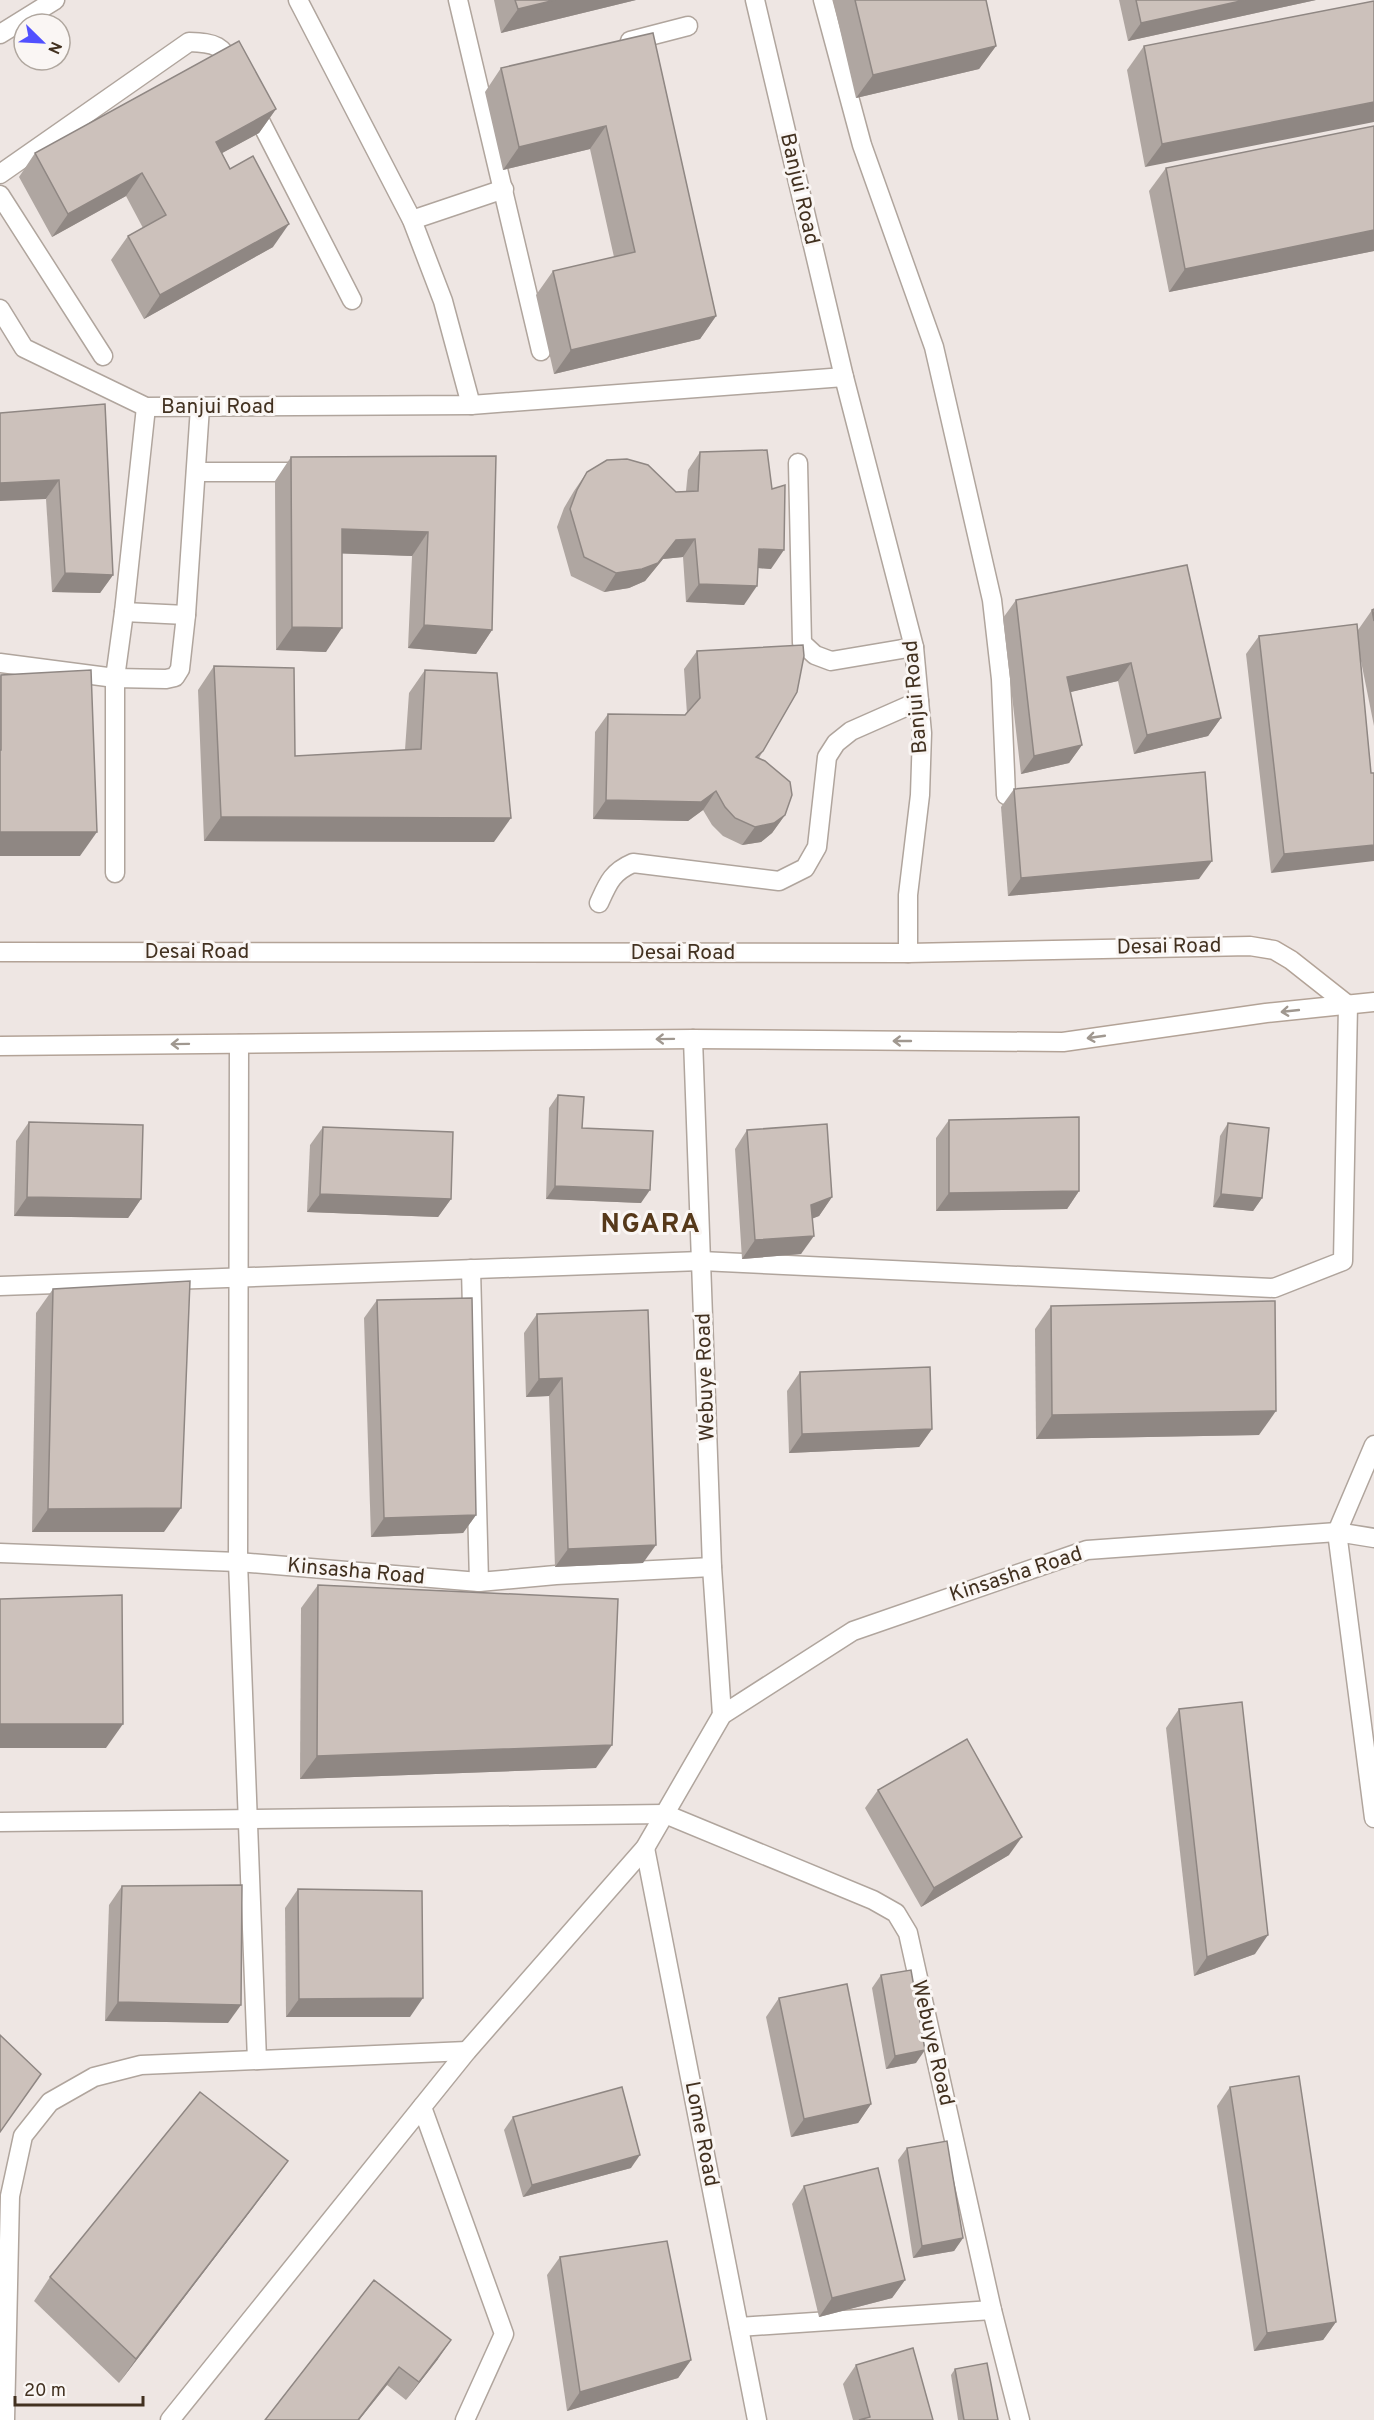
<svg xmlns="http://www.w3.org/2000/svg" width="1374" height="2420" font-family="Overpass,sans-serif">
<rect width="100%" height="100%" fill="#eee6e3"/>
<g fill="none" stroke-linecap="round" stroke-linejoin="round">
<defs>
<g id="service">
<polyline points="823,0 862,145 934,347 992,600 1001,679 1006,795"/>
<polyline points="798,463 802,643 815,655 831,661 914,647"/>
<path d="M 599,903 C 608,883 612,872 633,863 L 779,881 L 805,868 L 817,847 L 827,757 L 836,743 L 851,731 L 919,701"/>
</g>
<g id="minor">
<polyline points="298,0 412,220 443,301 471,405"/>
<polyline points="458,0 541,351"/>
<polyline points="755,0 844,377 914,647 922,733 920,795 908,895 908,953"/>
<polyline points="0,34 55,0"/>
<polyline points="630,41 688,26"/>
<polyline points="252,105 352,300"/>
<path d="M 0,174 L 189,42 C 216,43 222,45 235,69"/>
<polyline points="0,195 103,356"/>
<polyline points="412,220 504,189"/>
<polyline points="0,309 24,348 146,407 471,405 844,377"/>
<polyline points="196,472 306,472"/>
<polyline points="124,612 186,615"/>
<polyline points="0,663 115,678 124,612 146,407"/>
<polyline points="115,873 115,678 166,679 175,677 180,669 186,615 200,407"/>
<polyline points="693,1039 712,1567 722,1715"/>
<polyline points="239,1044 238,1562 257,2060"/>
<polyline points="471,1269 479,1582"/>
<polyline points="0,1286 701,1261 1274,1288 1343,1261 1348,1005"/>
<polyline points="1374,1445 1337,1532 1374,1818"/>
<polyline points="0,1553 238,1562 479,1582 556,1575 712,1567"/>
<polyline points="0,1822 665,1814 873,1900 896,1913 908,1933 992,2310 1020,2420"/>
<polyline points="645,1848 757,2420"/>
<polyline points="422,2107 504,2334 465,2420"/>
<polyline points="739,2327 992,2310"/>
<polyline points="5,2420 10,2196 23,2136 50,2102 94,2077 141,2065 467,2051"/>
<polyline points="170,2420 467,2051 645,1848 722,1715 853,1631 1087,1550 1337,1532 1374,1538"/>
</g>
<g id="secondary">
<polyline points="0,952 908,953 1250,946 1274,950 1291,960 1348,1005"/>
<polyline points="0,1046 693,1039 1063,1042 1266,1013 1374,1002"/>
</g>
</defs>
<!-- service casing -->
<use href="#service" stroke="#b0a59d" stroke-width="21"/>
<!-- minor casing -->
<use href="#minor" stroke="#b0a59d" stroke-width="21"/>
<!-- secondary casing -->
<use href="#secondary" stroke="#b3a397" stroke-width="21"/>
<!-- service -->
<use href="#service" stroke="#fff" stroke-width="18"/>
<!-- minor -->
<use href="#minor" stroke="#fff" stroke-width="18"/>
<!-- secondary -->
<use href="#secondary" stroke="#fff" stroke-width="18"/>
</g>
<!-- wall -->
<g fill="#afa6a1">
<polygon points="494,0 636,0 501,33"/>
<polygon points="833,0 986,0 996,46 979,69 856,98"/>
<polygon points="1119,0 1316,0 1128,41"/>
<polygon points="1374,1 1145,167 1127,70 1144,46"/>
<polygon points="653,33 716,316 700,339 554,374 536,295 553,271 614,257 590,149 503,170 485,92 501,68"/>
<polygon points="276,109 259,133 222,153 273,247 144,319 111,260 128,236 143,228 126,196 52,237 19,177 35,153"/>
<polygon points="1374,126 1374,251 1169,292 1149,191 1166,168"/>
<polygon points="105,404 113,575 100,593 52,592 46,499"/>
<polygon points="700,452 771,569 758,568 744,605 686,602 683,557 663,559 645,581 629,588 604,592 571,576 557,527 564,508 574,491 587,472 676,492 686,491 688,470"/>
<polygon points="496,456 492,630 476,654 408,648 412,556 342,553 326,652 276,650 275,481 291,457"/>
<polygon points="1187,565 1221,718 1208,736 1134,754 1118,681 1070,692 1082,745 1069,763 1021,774 1003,618 1016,600"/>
<polygon points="1374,609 1374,726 1360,656 1371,773 1271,873 1246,654 1259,636 1358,630 1372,610"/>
<polygon points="697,651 763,751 759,758 785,815 772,833 761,842 742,845 723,836 712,825 703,810 688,821 593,819 595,732 608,714 685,715 687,714 684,669"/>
<polygon points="214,666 295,756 405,750 409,693 425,670 494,842 204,841 198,690"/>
<polygon points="1,675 80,856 0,856 0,676"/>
<polygon points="1014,789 1199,879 1008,896 1001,807"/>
<polygon points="558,1095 582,1128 641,1203 546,1199 549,1108"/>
<polygon points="949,1120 1079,1191 1067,1209 936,1211 936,1138"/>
<polygon points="29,1122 141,1199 128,1218 14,1216 16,1141"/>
<polygon points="1228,1123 1262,1198 1253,1211 1213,1207 1220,1136"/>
<polygon points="323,1127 451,1199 438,1217 307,1212 310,1145"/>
<polygon points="747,1130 832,1197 819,1216 813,1218 801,1254 742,1259 735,1149"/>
<polygon points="53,1289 164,1532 32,1532 36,1313"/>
<polygon points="377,1300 476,1515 463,1533 371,1537 364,1318"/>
<polygon points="1051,1306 1259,1435 1036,1439 1035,1329"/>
<polygon points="537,1314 643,1563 555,1567 549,1396 526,1397 524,1333"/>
<polygon points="800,1372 932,1429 919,1447 789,1453 787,1391"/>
<polygon points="318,1585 596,1768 300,1779 301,1608"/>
<polygon points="1179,1709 1255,1954 1194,1976 1166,1728"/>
<polygon points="878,1790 1009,1855 921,1907 865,1808"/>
<polygon points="122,1886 228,2023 105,2021 109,1905"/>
<polygon points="298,1889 410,2017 286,2017 285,1908"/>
<polygon points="881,1975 916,2063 886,2069 872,1988"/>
<polygon points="779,1998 871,2104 858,2123 791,2137 766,2017"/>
<polygon points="1230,2087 1336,2322 1323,2340 1254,2351 1217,2106"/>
<polygon points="513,2117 631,2168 523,2197 504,2130"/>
<polygon points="907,2148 963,2238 954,2251 913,2258 898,2160"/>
<polygon points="271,2184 119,2383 34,2301 50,2277"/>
<polygon points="804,2186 905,2280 892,2298 819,2317 792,2204"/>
<polygon points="560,2257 691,2360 678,2378 567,2411 547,2275"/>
<polygon points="374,2280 438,2359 406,2400 387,2385 359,2420 265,2420"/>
<polygon points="856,2365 933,2420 853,2420 843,2384"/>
<polygon points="955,2369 998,2420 958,2420 951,2375"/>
</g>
<!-- shaded-wall -->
<g fill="#8f8783">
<polygon points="555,0 636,0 501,33 518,9"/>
<polygon points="1245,0 1316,0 1128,41 1141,23"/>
<polygon points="996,46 979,69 856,98 873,75"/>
<polygon points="1374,102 1374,122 1145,167 1162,144"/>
<polygon points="276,109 259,133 200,165 216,142"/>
<polygon points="606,126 590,149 503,170 519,147"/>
<polygon points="142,173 126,196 52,237 68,214"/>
<polygon points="289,224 273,247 144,319 160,295"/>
<polygon points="1374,230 1374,251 1169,292 1185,269"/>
<polygon points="716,316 700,339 554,374 571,350"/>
<polygon points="59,480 46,499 0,501 0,483"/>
<polygon points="342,529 428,532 412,556 326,553"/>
<polygon points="695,539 683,557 663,559 645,581 629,588 604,592 616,573 676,540"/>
<polygon points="759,549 784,550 771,569 746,567"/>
<polygon points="65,573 113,575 100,593 52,592"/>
<polygon points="699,584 757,586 744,605 686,602"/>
<polygon points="424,625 492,630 476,654 408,648"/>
<polygon points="292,627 342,628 326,652 276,650"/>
<polygon points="1131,663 1118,681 1054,696 1067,677"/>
<polygon points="1221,718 1208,736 1134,754 1147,735"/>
<polygon points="1082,745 1069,763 1021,774 1034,756"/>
<polygon points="716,791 703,810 688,821 593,819 606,800"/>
<polygon points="785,815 772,833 761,842 742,845 755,827"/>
<polygon points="221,817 511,818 494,842 204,841"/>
<polygon points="0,832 97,832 80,856 0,856"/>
<polygon points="1374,845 1374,861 1271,873 1284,854"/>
<polygon points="1212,861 1199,879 1008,896 1021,878"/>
<polygon points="555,1186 650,1190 641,1203 546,1199"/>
<polygon points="1079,1191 1067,1209 936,1211 949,1193"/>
<polygon points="320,1194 451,1199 438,1217 307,1212"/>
<polygon points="1221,1194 1262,1198 1253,1211 1213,1207"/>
<polygon points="27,1197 141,1199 128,1218 14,1216"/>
<polygon points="832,1197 819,1216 799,1224 811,1205"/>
<polygon points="814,1236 801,1254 742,1259 755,1240"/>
<polygon points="562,1378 549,1396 526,1397 539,1379"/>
<polygon points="1276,1411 1259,1435 1036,1439 1052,1415"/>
<polygon points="932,1429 919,1447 789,1453 802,1434"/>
<polygon points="181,1508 164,1532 32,1532 48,1509"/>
<polygon points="476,1515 463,1533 371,1537 384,1518"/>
<polygon points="656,1545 643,1563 555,1567 568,1549"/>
<polygon points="0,1724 123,1724 106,1748 0,1748"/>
<polygon points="612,1745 596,1768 300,1779 317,1756"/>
<polygon points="1022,1837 1009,1855 921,1907 934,1888"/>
<polygon points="1268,1935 1255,1954 1194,1976 1207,1957"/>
<polygon points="423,1998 410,2017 286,2017 299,1999"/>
<polygon points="118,2002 241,2005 228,2023 105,2021"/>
<polygon points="925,2050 916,2063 886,2069 895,2056"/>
<polygon points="871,2104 858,2123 791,2137 804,2119"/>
<polygon points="640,2155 631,2168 523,2197 532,2185"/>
<polygon points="288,2161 271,2184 119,2383 136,2359"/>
<polygon points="963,2238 954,2251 913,2258 922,2246"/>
<polygon points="905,2280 892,2298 819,2317 832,2298"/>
<polygon points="1336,2322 1323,2340 1254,2351 1267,2333"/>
<polygon points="451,2340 438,2359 406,2400 419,2382"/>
<polygon points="691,2360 678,2378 567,2411 580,2392"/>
<polygon points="399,2367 387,2385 359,2420 358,2420"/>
</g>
<!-- building -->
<g fill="#ccc1bb" stroke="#8f8783" stroke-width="1.5">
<polygon points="515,0 555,0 518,9"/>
<polygon points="855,0 986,0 996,46 873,75"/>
<polygon points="1136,0 1245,0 1141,23"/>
<polygon points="1374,1 1374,102 1162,144 1144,46"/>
<polygon points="653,33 716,316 571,350 553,271 635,252 606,126 519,147 501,68"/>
<polygon points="239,41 276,109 216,142 230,169 253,156 289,224 160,295 128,236 166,215 142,173 68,214 35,153"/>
<polygon points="1374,126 1374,230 1185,269 1166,168"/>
<polygon points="105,404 113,575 65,573 59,480 0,483 0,413"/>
<polygon points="767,450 772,489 785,485 784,550 759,549 757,586 699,584 695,539 676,540 658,563 642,569 616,573 584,557 570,509 577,490 587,472 607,460 627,459 648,465 676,492 698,491 700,452"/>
<polygon points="496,456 492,630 424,625 428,532 342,529 342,628 292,627 291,457"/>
<polygon points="1187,565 1221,718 1147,735 1131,663 1067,677 1082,745 1034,756 1016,600"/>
<polygon points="1374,609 1374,621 1372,610"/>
<polygon points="1357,624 1371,773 1374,773 1374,845 1284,854 1259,636"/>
<polygon points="803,645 804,656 797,692 763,751 756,757 765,761 790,782 792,795 785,815 774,823 755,827 735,818 725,807 716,791 701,802 606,800 608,714 685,715 700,698 697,651"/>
<polygon points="214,666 294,668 295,756 421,749 425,670 497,673 511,818 221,817"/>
<polygon points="91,670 97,832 0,832 0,750 1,750 1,675"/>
<polygon points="1205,772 1212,861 1021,878 1014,789"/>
<polygon points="558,1095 584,1097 582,1128 653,1131 650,1190 555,1186"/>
<polygon points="1079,1117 1079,1191 949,1193 949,1120"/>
<polygon points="29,1122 143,1125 141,1199 27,1197"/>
<polygon points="1228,1123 1269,1128 1262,1198 1221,1194"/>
<polygon points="827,1124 832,1197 811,1205 814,1236 755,1240 747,1130"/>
<polygon points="323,1127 453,1132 451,1199 320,1194"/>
<polygon points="190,1281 181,1508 48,1509 53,1289"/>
<polygon points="472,1298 476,1515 384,1518 377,1300"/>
<polygon points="1275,1301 1276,1411 1052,1415 1051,1306"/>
<polygon points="648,1310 656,1545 568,1549 562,1378 539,1379 537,1314"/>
<polygon points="930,1367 932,1429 802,1434 800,1372"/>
<polygon points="318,1585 618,1599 612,1745 317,1756"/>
<polygon points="122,1595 123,1724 0,1724 0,1599"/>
<polygon points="1242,1702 1268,1935 1207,1957 1179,1709"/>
<polygon points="967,1739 1022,1837 934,1888 878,1790"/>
<polygon points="242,1885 241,2005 118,2002 122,1886"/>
<polygon points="298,1889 422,1891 423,1998 299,1999"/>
<polygon points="911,1970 925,2050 895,2056 881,1975"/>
<polygon points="847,1984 871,2104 804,2119 779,1998"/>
<polygon points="0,2035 41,2074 0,2132"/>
<polygon points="1299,2076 1336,2322 1267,2333 1230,2087"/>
<polygon points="622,2087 640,2155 532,2185 513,2117"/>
<polygon points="200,2092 288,2161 136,2359 50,2277"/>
<polygon points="947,2141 963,2238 922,2246 907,2148"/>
<polygon points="878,2168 905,2280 832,2298 804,2186"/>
<polygon points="667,2241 691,2360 580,2392 560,2257"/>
<polygon points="374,2280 451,2340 419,2382 399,2367 358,2420 265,2420"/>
<polygon points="913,2348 933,2420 859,2420 870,2417 856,2365"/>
<polygon points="987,2363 998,2420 964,2420 955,2369"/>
</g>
<!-- one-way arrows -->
<defs><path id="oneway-shaft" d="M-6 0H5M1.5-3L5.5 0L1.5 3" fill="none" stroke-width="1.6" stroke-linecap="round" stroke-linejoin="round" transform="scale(1.5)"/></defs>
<g stroke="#a09890">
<use href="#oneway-shaft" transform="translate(1290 1011) rotate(174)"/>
<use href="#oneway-shaft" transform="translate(1096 1037) rotate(172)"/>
<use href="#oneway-shaft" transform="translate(665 1039) rotate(179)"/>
<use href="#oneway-shaft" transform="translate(902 1041) rotate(-180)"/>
<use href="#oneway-shaft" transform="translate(180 1044) rotate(179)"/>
</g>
<g text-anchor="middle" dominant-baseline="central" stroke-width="6" stroke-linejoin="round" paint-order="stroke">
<!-- street labels -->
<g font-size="21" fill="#423120" stroke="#faf6f4">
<text transform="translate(799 189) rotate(77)">Banjui Road</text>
<text x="218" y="407">Banjui Road</text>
<text transform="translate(916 697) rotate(-95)">Banjui Road</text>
<text transform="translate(1169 947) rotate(-1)">Desai Road</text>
<text x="197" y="952">Desai Road</text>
<text x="683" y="953">Desai Road</text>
<text transform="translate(706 1377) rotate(-92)">Webuye Road</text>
<text transform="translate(356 1572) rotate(5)">Kinsasha Road</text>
<text transform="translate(1016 1575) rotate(-18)">Kinsasha Road</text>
<text transform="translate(932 2043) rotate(77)">Webuye Road</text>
<text transform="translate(701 2134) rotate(79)">Lome Road</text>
</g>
<!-- district labels -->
<g font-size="27" font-weight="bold" letter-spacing="1.5" fill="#56391a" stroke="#faf6f4">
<text x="651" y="1225">NGARA</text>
</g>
</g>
<!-- north arrow -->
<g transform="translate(42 42) rotate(114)"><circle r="28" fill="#faf6f4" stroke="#b0a79f" stroke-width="1.5"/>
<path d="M0-4.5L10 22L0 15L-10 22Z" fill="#5150ff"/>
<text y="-9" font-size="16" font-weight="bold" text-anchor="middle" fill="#423120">N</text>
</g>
<!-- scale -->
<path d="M15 2396v9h128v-9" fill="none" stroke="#423120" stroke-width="3"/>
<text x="24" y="2396" font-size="18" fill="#423120" stroke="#faf6f4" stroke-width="4.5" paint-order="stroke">20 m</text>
</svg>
